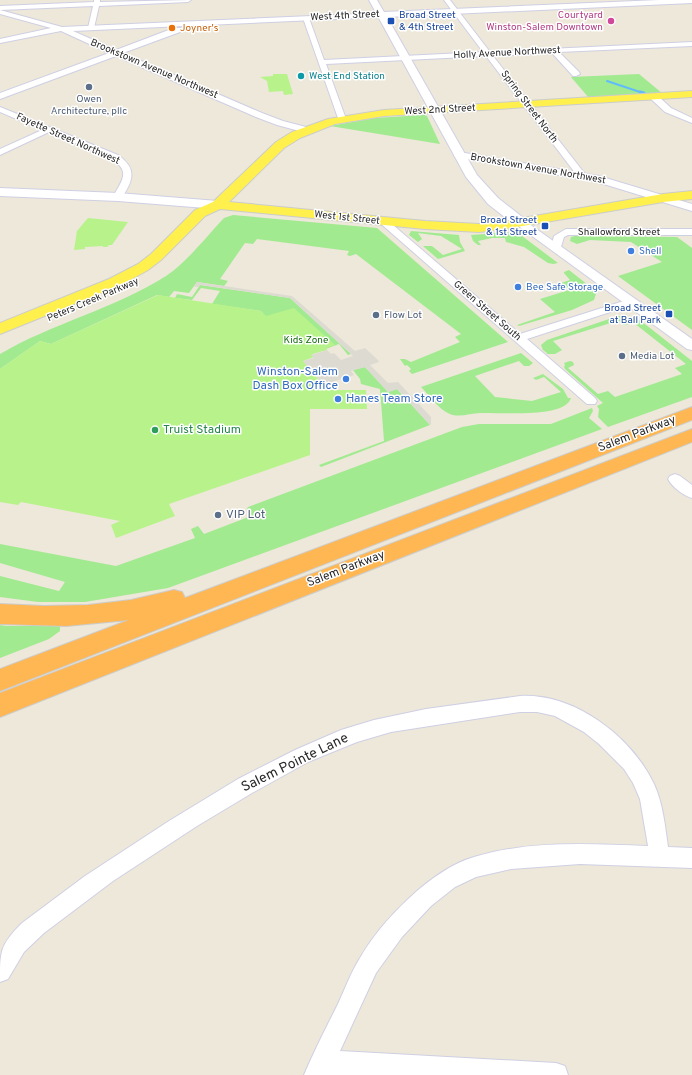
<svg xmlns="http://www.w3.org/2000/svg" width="692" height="1075" font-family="Overpass,sans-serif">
<rect width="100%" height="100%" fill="#ede8d9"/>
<!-- green -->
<g fill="#a1ea90">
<polygon points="639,74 663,94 589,98 571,77"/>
<polygon points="424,115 427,116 440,144 330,126 375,118"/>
<path d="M 233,215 L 377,228 L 508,342 L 412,374 L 409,371 L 411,369 L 407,365 L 405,366 L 400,359 L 405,359 L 411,362 L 460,342 L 455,337 L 461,334 L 356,254 L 350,256 L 347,255 L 349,251 L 257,239 L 253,244 L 245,243 L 220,279 L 228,281 L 224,286 L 197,282 L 189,293 L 174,291 L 169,297 L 157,295 L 51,344 L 40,341 L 0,369 L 0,354 C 53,323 114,309 166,276 C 186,263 207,236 224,218 Z"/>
<polygon points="411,231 459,235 460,242 465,251 438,259 423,246 432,246 443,255 462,249 441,236 418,233 422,239 418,242 409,235"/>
<polygon points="512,232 518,233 558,263 553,264 548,263 524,247 506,242 505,238 492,238 478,241 481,245 478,245 473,241 471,235"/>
<polygon points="575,236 677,237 692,248 692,330 618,276 662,262 631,242 590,240 577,244 570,241 571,237"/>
<polygon points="569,270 588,285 596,294 594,300 572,310 519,326 517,325 555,312 540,299 569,290 561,283 570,280 564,273 564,272"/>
<polygon points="200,285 290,298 351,354 348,355 339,344 312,354 303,361 261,311 212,304 220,291 201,288 192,300 175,298 177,294 192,297"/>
<polygon points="618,316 625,316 641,321 692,361 692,397 608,427 598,417 599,409 597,406 603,403 565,369 564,367 565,365 564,363 570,361 573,362 574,365 568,368 598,394 608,391 615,397 682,374 675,368 686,364 634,323 624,325 617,321 553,341 562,350 555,354 547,354 547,353 543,350 541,345 547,340"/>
<path d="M 521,353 L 533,363 L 529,366 L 524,366 L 519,361 L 475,376 L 495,397 L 532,401 L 561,392 L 544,377 L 536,380 L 533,378 L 543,374 L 563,389 L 568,398 L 571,398 C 565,419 497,412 480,413 C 471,413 459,418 450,414 C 439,410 429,395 421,387 Z"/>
<polygon points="365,367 388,392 397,389 430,425 321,467 319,465 384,441 380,389 361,384 360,379 353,370"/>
<polygon points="592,408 593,411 589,418 602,429 168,588 85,602 38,602 0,597 0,576 59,591 65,582 0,563 0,544 116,566 195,538 191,529 198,526 204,534 251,516 247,509 248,507 462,427 479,424 551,424"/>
<polygon points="0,625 6,626 60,626 60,631 49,639 0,658"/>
</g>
<!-- pitch -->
<g fill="#b7f38a">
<polygon points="273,74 287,74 293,94 284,95 283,91 269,92 267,81 260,77 273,76"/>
<polygon points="88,218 128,222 112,245 109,245 107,247 103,247 103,246 85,247 85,249 74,250 77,231"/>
<polygon points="158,295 261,311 266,316 294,308 335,345 326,348 327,350 312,354 314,357 303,361 323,385 327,384 330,390 366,390 367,409 310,409 310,455 169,504 175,516 116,538 111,525 120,521 21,502 18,505 0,502 0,369 40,341 51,344"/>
</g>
<!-- plaza -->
<polygon fill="#dddad1" points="197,282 292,296 355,351 365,348 378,360 379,362 370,365 388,383 398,382 431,417 431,424 430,425 397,389 388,392 365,367 351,371 354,375 323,385 303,361 314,358 311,355 327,350 331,354 334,353 341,360 353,356 290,298 200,285 198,287 194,287"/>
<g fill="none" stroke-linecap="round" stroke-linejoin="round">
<!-- stream-far1 -->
<polyline stroke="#61bbfb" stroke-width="2" points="607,81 643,93"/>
<!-- stream -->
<polyline stroke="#61bbfb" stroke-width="3" points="640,92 644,93"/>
<defs>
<g id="minor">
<polygon points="94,0 100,0 100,2 191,0 188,2 99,6 94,28 91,30 88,28 93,6 0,10 0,6 94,2"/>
<polygon points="444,0 450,0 490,52 692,42 692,46 559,52 579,72 580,74 576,76 573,76 552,53 493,56 585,174 586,176 585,178 579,178 486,56 326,64 346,119 342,121 339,121 303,18 304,17 309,18 324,60 483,52"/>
<polygon points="651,95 657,95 671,108 692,118 692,123 665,112 651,99"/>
<path d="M 0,107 L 118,155 C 138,169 133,181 121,199 L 118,200 L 113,197 C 122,180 131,172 112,159 L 49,132 L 0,155 L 0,149 L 42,130 L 0,112 Z"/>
<polygon points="383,218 386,219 520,334 627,300 635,300 637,302 635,304 527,339 595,398 597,401 595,404 587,404 380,223 378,221"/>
<polygon points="566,229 692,229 692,235 568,235 564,237 560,250 552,250 551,248 554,236"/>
<path d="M 675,474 L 680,476 L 692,485 L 692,498 C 684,496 672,487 668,479 L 670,476 Z"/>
<path d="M 520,696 C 574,693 631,736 654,784 C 663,804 665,826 668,847 L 692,848 L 692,868 L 580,864 L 511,869 L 476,877 L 455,887 L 431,906 L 402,937 L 376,973 L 340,1051 L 556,1063 L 565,1066 L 568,1075 L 304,1075 C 314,1051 326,1028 338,1004 C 345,989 351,972 360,958 C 381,921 432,869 474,857 C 530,840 591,844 648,846 L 640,799 L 633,783 L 624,769 L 599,744 L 584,732 L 555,716 L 537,712 L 520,712 L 391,732 L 357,742 L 308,762 L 252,793 L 197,826 L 113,881 L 44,933 L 24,952 L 8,979 L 0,982 C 0,951 0,945 22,923 L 85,876 L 169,821 L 238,779 L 295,750 L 341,730 L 374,720 L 426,709 Z"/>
</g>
<g id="tertiary">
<polygon points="0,10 62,27 381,13 385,15 381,17 73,31 116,50 174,28 180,28 180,32 123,53 262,113 283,121 310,128 312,130 310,132 307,133 277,125 256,117 116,56 0,99 0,93 109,53 61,31 0,43 0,39 51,28 0,14"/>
<polygon points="459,152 599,176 692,204 692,211 597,182 455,157 454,155"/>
<polygon points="521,220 525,221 692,339 692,350 687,349 517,225 515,223 517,221"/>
</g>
<g id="secondary">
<polygon points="369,0 377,0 384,12 659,0 692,0 692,3 387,17 477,175 498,198 526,220 528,223 526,226 516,226 488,204 466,177"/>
<polygon points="0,188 118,193 218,201 223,202 225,205 223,208 218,209 118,201 0,196"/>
</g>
<polygon id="primary" points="692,91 692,97 384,116 335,124 300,138 284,148 229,202 425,221 479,224 505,221 663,194 692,191 692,199 663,202 505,229 479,232 425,229 220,209 205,216 161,260 148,270 121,285 0,334 0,323 109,279 138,264 151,254 195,210 213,202 276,142 292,132 328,119 384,110"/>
<g id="motorway">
<polygon points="692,407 692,420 0,691 0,669 129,620 66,626 0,624 0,604 44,606 88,605 131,600 174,590 182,592 185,598"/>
<polygon points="692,429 692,442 0,717 0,693"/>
</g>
</defs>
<!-- minor casing -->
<use href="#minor" stroke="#cfcfe4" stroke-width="2"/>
<!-- tertiary casing -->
<use href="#tertiary" stroke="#cfcfe4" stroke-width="2"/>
<!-- secondary casing -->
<use href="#secondary" stroke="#cfcfe4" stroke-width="2"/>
<!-- primary casing -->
<use href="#primary" stroke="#ccc" stroke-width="2"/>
<!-- motorway casing -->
<use href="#motorway" stroke="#ccc" stroke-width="2"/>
<!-- minor -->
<use href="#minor" fill="#fff" fill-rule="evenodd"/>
<!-- tertiary -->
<use href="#tertiary" fill="#fff" fill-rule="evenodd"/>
<!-- secondary -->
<use href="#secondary" fill="#fff" fill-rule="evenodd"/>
<!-- primary -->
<use href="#primary" fill="#fff04d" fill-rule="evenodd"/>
<!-- motorway -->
<use href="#motorway" fill="#ffb753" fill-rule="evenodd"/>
</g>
<!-- markers -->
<g fill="#1a4fb4" stroke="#fff" stroke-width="1.5">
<rect x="387" y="17" width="8" height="8" rx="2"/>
<rect x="541" y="222" width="8" height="8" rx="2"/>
<rect x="665" y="310" width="8" height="8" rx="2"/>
</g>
<circle fill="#d1479c" stroke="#fff" stroke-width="1.5" cx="611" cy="21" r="4"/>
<circle fill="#e8710a" stroke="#fff" stroke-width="1.5" cx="172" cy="28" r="4"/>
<circle fill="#0f9aa8" stroke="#fff" stroke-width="1.5" cx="301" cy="76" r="4"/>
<g fill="#5c6f8a" stroke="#fff" stroke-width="1.5">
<circle cx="89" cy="87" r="4"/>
<circle cx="376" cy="315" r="4"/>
<circle cx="622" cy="356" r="4"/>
<circle cx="218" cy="515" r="4"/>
</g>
<g fill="#3f7fe0" stroke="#fff" stroke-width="1.5">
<circle cx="631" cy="251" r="4"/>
<circle cx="518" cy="287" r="4"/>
<circle cx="346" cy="379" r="4"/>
<circle cx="338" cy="399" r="4"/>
</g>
<circle fill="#2e9e5b" stroke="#fff" stroke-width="1.5" cx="155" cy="430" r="4"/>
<g text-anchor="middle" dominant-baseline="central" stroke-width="3" stroke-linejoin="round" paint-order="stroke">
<!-- far-transit labels -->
<g font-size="10" fill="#164399" stroke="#fff" text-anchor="end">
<text x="399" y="15" text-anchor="start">Broad Street<tspan x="399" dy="12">&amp; 4th Street</tspan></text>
<text x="537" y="220">Broad Street<tspan x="537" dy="12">&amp; 1st Street</tspan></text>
<text x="661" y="308">Broad Street<tspan x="661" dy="12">at Ball Park</tspan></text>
</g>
<!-- far-hotel labels -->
<g font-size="10" fill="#b23c85" stroke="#fff" text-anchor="end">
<text x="603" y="15">Courtyard<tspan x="603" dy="12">Winston-Salem Downtown</tspan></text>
</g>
<!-- far-street labels -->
<g font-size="10" fill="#292929" stroke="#fff">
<text transform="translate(345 16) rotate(-3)">West 4th Street</text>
<text transform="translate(507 53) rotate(-3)">Holly Avenue Northwest</text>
<text transform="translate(154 69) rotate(23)">Brookstown Avenue Northwest</text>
<text transform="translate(529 107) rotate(53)">Spring Street North</text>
<text transform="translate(440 110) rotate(-3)">West 2nd Street</text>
<text transform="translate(68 139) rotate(24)">Fayette Street Northwest</text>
<text transform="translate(538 169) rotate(10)">Brookstown Avenue Northwest</text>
<text transform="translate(347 218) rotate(6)">West 1st Street</text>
<text x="619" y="232">Shallowford Street</text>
<text transform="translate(93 300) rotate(-23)">Peters Creek Parkway</text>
<text transform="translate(487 311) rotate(41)">Green Street South</text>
</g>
<!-- far-food labels -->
<g font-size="10" fill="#c56008" stroke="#fff" text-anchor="start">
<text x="180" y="28">Joyner's</text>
</g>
<!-- far-culture labels -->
<g font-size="10" fill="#0d838f" stroke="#fff" text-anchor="start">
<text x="309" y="76">West End Station</text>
</g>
<!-- far-service labels -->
<g font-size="10" fill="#4e5e75" stroke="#fff" text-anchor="start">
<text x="89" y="99" text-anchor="middle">Owen<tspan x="89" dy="12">Architecture, pllc</tspan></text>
<text x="384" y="315">Flow Lot</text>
<text x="630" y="356">Media Lot</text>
</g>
<!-- far-shop labels -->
<g font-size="10" fill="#366cbe" stroke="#fff" text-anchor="start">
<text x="639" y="251">Shell</text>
<text x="526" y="287">Bee Safe Storage</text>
</g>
<!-- far-park labels -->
<g font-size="10" fill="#176d12" stroke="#fff">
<text x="306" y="340">Kids Zone</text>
</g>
<!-- shop labels -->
<g font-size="12" fill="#366cbe" stroke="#fff" text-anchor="end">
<text x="338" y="372">Winston-Salem<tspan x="338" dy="14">Dash Box Office</tspan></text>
<text x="346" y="399" text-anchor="start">Hanes Team Store</text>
</g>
<!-- leisure labels -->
<g font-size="12" fill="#27864d" stroke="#fff" text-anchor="start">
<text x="163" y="430">Truist Stadium</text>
</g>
<!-- street labels -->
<g font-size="12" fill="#292929" stroke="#fff">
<text transform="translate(637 434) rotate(-21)">Salem Parkway</text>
<text transform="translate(346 569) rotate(-21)">Salem Parkway</text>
</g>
<!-- service labels -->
<g font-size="12" fill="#4e5e75" stroke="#fff" text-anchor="start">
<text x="226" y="515">VIP Lot</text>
</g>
<!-- near-street labels -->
<g font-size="14" fill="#292929" stroke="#fff">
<text transform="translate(295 763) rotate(-26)">Salem Pointe Lane</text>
</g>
</g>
</svg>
